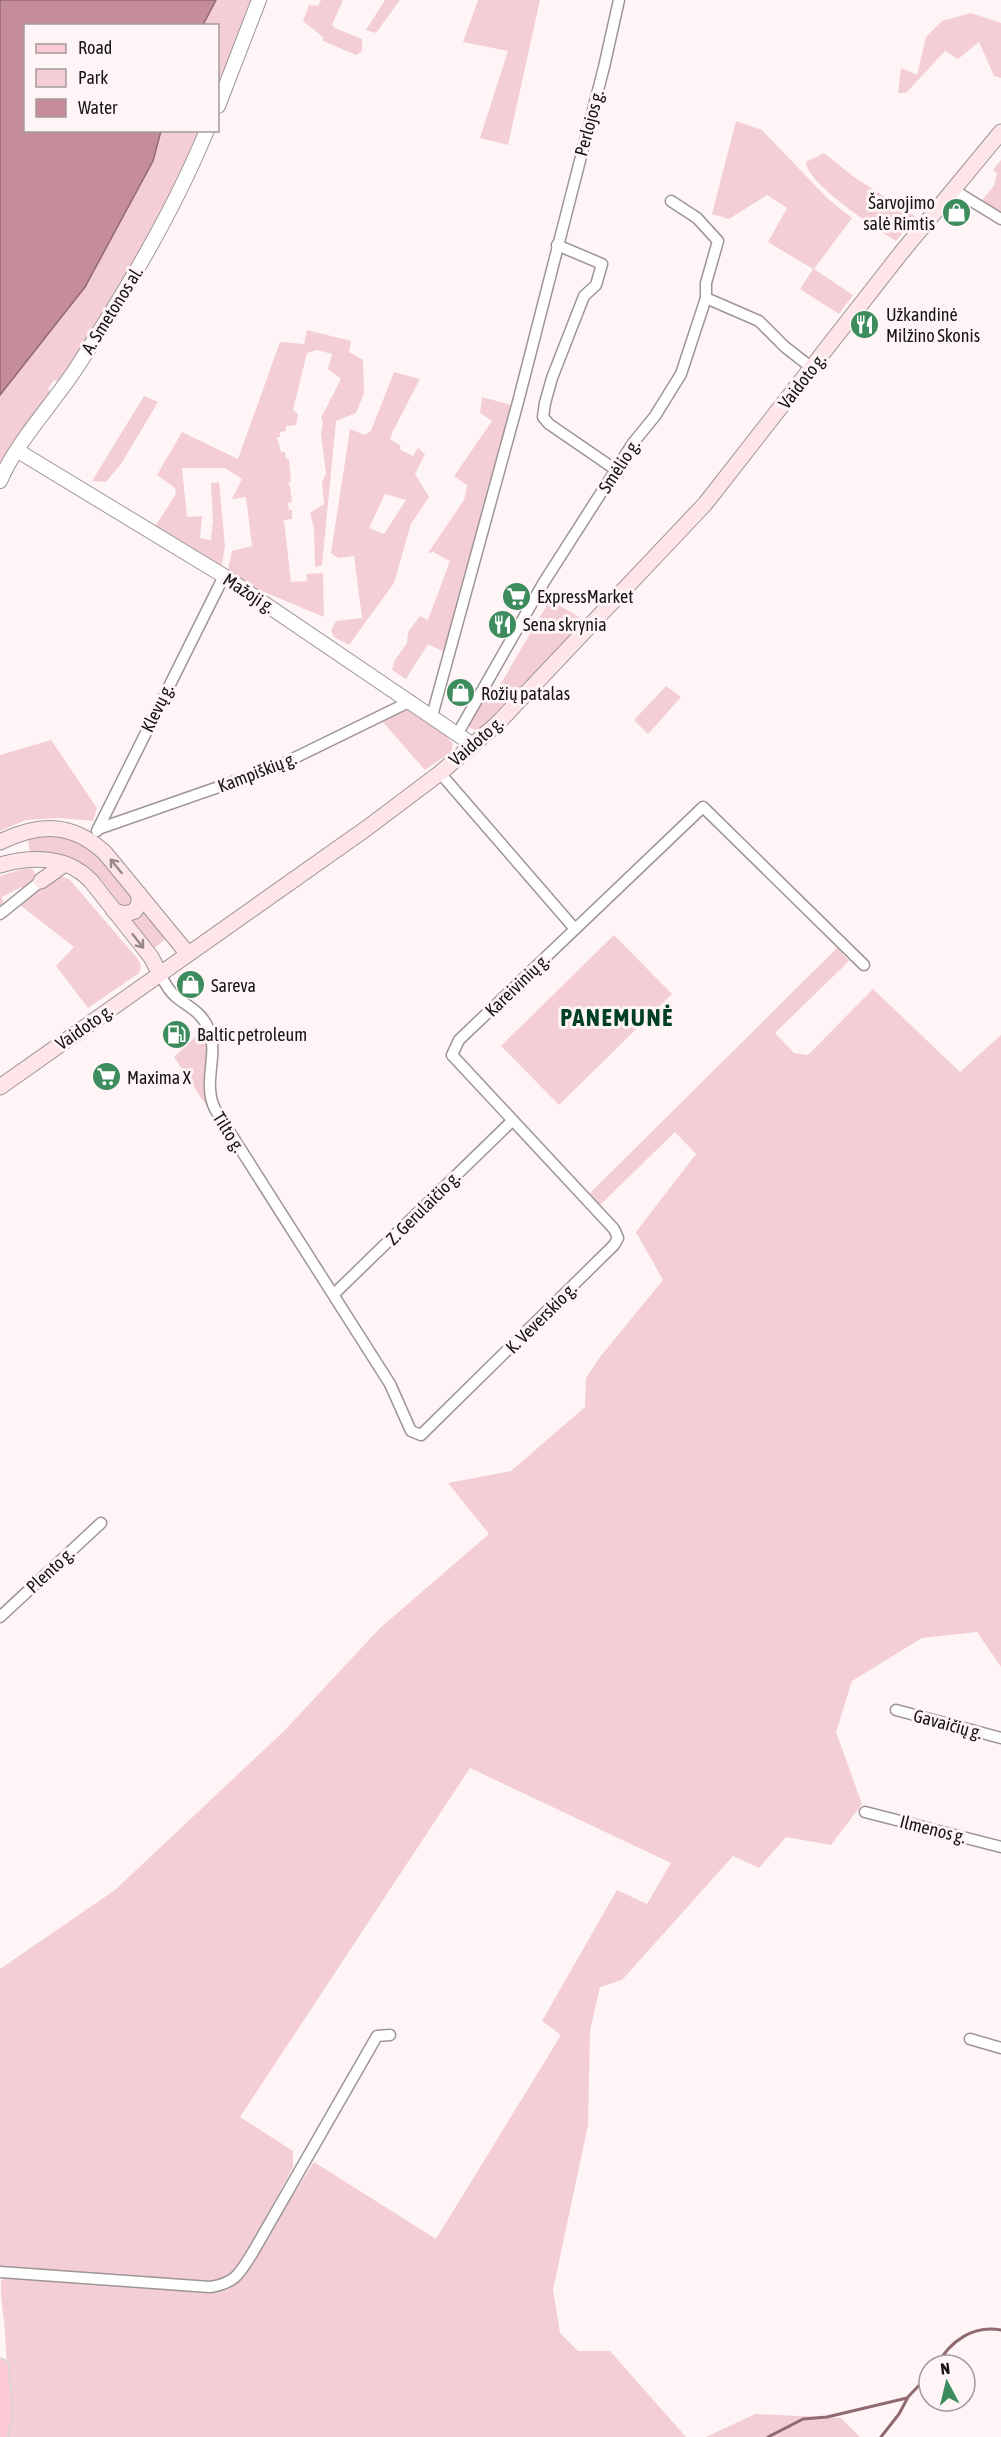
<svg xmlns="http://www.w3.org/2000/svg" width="1001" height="2437" font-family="'Asap Condensed',sans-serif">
<rect width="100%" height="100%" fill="#fff5f7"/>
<!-- green -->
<g fill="#f4ced5" fill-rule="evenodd">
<polygon points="216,0 254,0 218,93 218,26 203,26"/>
<polygon points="321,0 343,0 332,25 335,28 362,39 362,51 356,55 323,41 323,37 303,21 309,5 318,6"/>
<polygon points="385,0 400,0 376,33 366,30"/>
<polygon points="478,0 540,0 508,145 480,138 508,51 463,42"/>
<polygon points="971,13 1001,23 1001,78 994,76 979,42 958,59 945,51 906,93 898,93 901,68 917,75 926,37 942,21"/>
<polygon points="736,121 762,130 828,199 852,218 814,269 853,295 839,314 800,289 813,269 768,242 787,208 767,195 729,219 712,214"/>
<polygon points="161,131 202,131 140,253 59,383 54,380 48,389 52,393 0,470 0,395 85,287 153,161"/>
<path d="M 824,153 L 854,177 L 916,217 L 896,241 C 877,229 807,184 806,162 Z"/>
<polygon points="1001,160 1001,215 977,202 979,199 982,200 994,186 997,173 993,170"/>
<polygon points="307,330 351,341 349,352 363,360 364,393 356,413 336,421 322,565 315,567 314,528 310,513 324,504 322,483 326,473 321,434 323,421 321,418 341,379 328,369 332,354 317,350 307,353 293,410 298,414 296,425 286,426 286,431 280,432 280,437 277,437 281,452 285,452 286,459 289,459 291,482 288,483 290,486 292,502 288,503 289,510 292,510 292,519 284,520 291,582 307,581 306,574 323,573 324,617 257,589 228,570 232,551 252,546 246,497 232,499 242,479 225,468 182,468 187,517 202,516 200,538 211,540 213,521 211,483 219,482 225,546 221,570 154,528 176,494 175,488 157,475 182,432 238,459 280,342 304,344"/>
<path d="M 394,372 L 420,379 L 393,431 L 390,439 L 401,446 L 399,449 L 413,456 L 418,448 L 425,454 L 415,474 L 429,497 L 411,524 L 394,583 L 349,645 L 334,637 L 331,630 L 336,621 L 362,618 L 354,556 L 338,558 L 331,553 L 350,429 L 365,435 L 371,431 ZM 385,494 L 406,500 L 384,534 L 369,528 Z"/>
<polygon points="144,396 158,402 121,464 106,482 92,481"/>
<polygon points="482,397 512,405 444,652 428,644 406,679 392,670 395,660 407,643 408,632 420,616 428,620 450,561 433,552 428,553 464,500 467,485 454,476 492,421 480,413"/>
<polygon points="550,600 581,618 583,624 489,723 479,731 470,728 469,725 483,696 497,690"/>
<polygon points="666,686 681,697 648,734 634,720"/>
<polygon points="411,708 449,735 447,737 453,744 451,752 425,770 381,720"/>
<polygon points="51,740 97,808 93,821 59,818 26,820 0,831 0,755"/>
<path d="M 58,835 L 82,843 L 98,854 L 132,895 L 133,903 L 126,907 L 121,905 C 100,877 93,866 58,856 C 49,853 39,854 30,851 L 28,841 L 32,836 Z"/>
<polygon points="26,868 33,869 35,874 38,876 23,890 21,887 2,897 4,906 0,909 0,876"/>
<polygon points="59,876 69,879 138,959 141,966 139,973 88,1008 56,966 74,947 20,905 54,878"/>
<polygon points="142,909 167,938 152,950 129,920"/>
<polygon points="614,935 672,994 559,1105 501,1046"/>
<path d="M 837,948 L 849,961 L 775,1033 L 794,1053 L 808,1055 L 873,989 L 960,1072 L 1001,1035 L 1001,1667 L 977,1632 L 922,1638 L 852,1681 L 836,1732 L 862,1804 L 831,1845 L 786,1837 L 759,1868 L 733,1856 L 622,1980 L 600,1987 L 590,2031 L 588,2125 L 553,2290 L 560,2333 L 578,2351 L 610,2351 L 686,2437 L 7,2437 C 9,2402 7,2367 5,2333 C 4,2315 0,2298 1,2281 L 6,2276 L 203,2291 C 224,2291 229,2290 243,2274 L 314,2162 L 436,2239 L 561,2035 L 542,2021 L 617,1890 L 647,1904 L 671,1863 L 470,1768 L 240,2117 L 293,2151 L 293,2167 L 238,2269 L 227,2278 L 211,2284 L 0,2266 L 0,1969 L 115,1890 L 284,1731 L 380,1628 L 489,1534 L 448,1483 L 511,1471 L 585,1407 L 586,1378 L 600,1357 L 663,1280 L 636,1232 L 696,1154 L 675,1132 L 599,1206 L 590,1193 Z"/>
<polygon points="202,1031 207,1045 203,1089 208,1108 174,1057"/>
<polygon points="755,2414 841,2418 860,2437 706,2437"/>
</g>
<!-- water -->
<polygon fill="#c58d99" stroke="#916971" stroke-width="1.5" points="0,0 216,0 203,25 26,26 26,130 161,131 153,161 85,287 0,395"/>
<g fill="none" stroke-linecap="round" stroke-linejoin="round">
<!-- stream -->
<g stroke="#916971" stroke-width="3">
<path d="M 937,2365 C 950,2341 973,2325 1001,2330"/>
<polyline points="768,2437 803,2419 827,2417 907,2398 929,2375"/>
<polyline points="881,2437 899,2414 907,2399"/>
</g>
<defs>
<g id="minor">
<polyline points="952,189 1001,219"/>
<polyline points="557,245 602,264 596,285 584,296 552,378 545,403 543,417 549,424 616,470"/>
<polyline points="706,298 759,321 785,347 812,368"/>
<polyline points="432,716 518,402 604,67 619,0"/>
<polyline points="458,733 544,582 633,443 655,416 681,374 706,298 706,283 718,241 697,218 671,201"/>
<polyline points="440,773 575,929"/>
<polyline points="98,829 276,767 411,701"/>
<polyline points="97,831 224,576"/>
<polyline points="0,914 41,881"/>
<path d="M 160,974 C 164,982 169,991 176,997 C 190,1008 202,1012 209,1030 C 219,1055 202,1083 215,1109 L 390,1384 L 411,1431 L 421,1435 L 614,1245 L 618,1238 L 614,1229 L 452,1055 L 459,1040 L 703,807 L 864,965"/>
<polyline points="334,1294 512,1121"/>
<polyline points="0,1617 101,1523"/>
<polyline points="896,1710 1001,1738"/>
<polyline points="865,1812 1001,1847"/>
<polyline points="970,2039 1001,2048"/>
<path d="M 0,2272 L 210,2287 C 236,2283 240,2273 253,2252 L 377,2036 L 390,2035"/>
</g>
<g id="tertiary">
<polyline points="218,106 259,0"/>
<polyline points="18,451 224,576 473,745"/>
<path d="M 0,481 C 17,441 53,404 77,367 C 125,292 173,213 207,130"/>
</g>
<g id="secondary">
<path d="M 0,842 C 39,823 72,822 105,853 L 188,954"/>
<path d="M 0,865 C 32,856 67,856 91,881 L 151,957 L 160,974"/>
<polyline points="41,881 65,864"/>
<polyline points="114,911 125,914 135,911 139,903 139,894"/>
<polyline points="0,1087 367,828 440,773 497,724 705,504 901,253 1001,132"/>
</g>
<polyline id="primary" points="0,2367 4,2414 0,2433"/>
</defs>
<!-- minor casing -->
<use href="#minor" stroke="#9e9596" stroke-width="13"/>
<!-- tertiary casing -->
<use href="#tertiary" stroke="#9e9596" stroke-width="16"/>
<!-- secondary casing -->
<use href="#secondary" stroke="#9e9596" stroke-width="17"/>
<!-- primary casing -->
<use href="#primary" stroke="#d5d5d5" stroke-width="19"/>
<!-- minor -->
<use href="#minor" stroke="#fff" stroke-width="10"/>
<!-- tertiary -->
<use href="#tertiary" stroke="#fff" stroke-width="14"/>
<!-- secondary -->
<use href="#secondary" stroke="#fde5ea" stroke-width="15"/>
<!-- primary -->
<use href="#primary" stroke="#fbcad5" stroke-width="16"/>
</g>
<!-- one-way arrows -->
<defs><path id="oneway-shaft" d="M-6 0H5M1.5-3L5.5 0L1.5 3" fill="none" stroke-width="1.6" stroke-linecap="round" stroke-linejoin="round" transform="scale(1.5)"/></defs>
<g stroke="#96878a">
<use href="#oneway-shaft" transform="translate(116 866) rotate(-129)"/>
<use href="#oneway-shaft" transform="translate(138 941) rotate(52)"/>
</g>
<!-- icons -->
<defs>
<symbol id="shop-disc" viewBox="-11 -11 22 22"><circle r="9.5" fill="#3c8c5d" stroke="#fff5f7"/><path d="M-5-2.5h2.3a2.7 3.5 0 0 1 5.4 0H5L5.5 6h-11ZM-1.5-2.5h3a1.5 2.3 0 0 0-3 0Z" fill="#fff"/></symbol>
<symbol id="restaurant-disc" viewBox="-11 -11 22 22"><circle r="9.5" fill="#3c8c5d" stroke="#fff5f7"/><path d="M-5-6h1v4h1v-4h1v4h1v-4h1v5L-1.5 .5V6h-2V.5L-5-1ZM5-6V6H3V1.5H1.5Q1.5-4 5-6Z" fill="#fff"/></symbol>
<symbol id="supermarket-disc" viewBox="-11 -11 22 22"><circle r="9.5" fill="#3c8c5d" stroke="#fff5f7"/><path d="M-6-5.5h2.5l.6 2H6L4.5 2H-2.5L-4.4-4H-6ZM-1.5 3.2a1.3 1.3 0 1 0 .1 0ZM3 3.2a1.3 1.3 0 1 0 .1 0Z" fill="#fff"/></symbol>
<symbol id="fuel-disc" viewBox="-11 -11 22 22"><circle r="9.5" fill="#3c8c5d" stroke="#fff5f7"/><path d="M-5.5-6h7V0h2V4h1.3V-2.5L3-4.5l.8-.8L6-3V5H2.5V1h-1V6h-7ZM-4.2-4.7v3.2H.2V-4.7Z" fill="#fff"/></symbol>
</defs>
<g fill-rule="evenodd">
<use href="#shop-disc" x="940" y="196" width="33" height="33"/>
<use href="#restaurant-disc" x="848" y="308" width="33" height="33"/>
<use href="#supermarket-disc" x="500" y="580" width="33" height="33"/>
<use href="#restaurant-disc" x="486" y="608" width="33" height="33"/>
<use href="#shop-disc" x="444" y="676" width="33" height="33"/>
<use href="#shop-disc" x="174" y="968" width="33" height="33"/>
<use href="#fuel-disc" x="160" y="1018" width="33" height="33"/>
<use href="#supermarket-disc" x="90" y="1060" width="33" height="33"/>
</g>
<g text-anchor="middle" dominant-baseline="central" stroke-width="6" stroke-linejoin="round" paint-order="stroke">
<!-- street labels -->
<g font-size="18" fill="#171414" stroke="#fff5f7">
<text transform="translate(589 123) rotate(-75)">Perlojos g.</text>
<text transform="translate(112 310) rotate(-58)">A. Smetonos al.</text>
<text transform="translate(802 381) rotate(-52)">Vaidoto g.</text>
<text transform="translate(619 466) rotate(-57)">Smėlio g.</text>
<text transform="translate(249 593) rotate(33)">Mažoji g.</text>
<text transform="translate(157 708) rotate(-64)">Klevų g.</text>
<text transform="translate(476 741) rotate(-41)">Vaidoto g.</text>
<text transform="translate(257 772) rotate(-21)">Kampiškių g.</text>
<text transform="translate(517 985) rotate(-44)">Kareivinių g.</text>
<text transform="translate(84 1027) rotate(-35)">Vaidoto g.</text>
<text transform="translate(229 1132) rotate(58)">Tilto g.</text>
<text transform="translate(423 1208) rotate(-45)">Z. Gerulaičio g.</text>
<text transform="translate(541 1318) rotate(-45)">K. Veverskio g.</text>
<text transform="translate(50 1570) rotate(-43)">Plento g.</text>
<text transform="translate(948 1724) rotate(15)">Gavaičių g.</text>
<text transform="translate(933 1829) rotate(14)">Ilmenos g.</text>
</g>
<!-- poi labels -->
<g font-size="18" fill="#171414" stroke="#fff5f7" text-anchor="start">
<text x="935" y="202" text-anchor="end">Šarvojimo<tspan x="935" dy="21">salė Rimtis</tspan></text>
<text x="886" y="314">Užkandinė<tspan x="886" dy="21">Milžino Skonis</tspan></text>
<text x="537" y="596">ExpressMarket</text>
<text x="523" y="624">Sena skrynia</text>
<text x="481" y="693">Rožių patalas</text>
<text x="211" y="985">Sareva</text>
<text x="197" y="1034">Baltic petroleum</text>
<text x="127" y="1077">Maxima X</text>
</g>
<!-- district labels -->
<g font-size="24" font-weight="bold" letter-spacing="1.5" fill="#003f21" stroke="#fff5f7">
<text x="617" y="1017">PANEMUNĖ</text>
</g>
</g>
<!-- legend -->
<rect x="24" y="24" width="195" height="108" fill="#fff5f7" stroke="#a29b9c" stroke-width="1.5"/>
<rect x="36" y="44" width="30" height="9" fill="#fbcad5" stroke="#a29b9c" stroke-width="1.5"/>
<text x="78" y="54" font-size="18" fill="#171414">Road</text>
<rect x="36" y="69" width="30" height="18" fill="#f4ced5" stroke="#a29b9c" stroke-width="1.5"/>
<text x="78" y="84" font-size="18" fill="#171414">Park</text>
<rect x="36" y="99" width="30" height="18" fill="#c58d99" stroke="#a29b9c" stroke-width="1.5"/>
<text x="78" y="114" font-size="18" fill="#171414">Water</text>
<!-- north arrow -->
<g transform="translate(947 2383) rotate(353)"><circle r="28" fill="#fff5f7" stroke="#a29b9c" stroke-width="1.5"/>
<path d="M0-4.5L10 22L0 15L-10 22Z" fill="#3c8c5d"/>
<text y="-9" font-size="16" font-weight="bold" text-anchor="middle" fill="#171414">N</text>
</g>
</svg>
